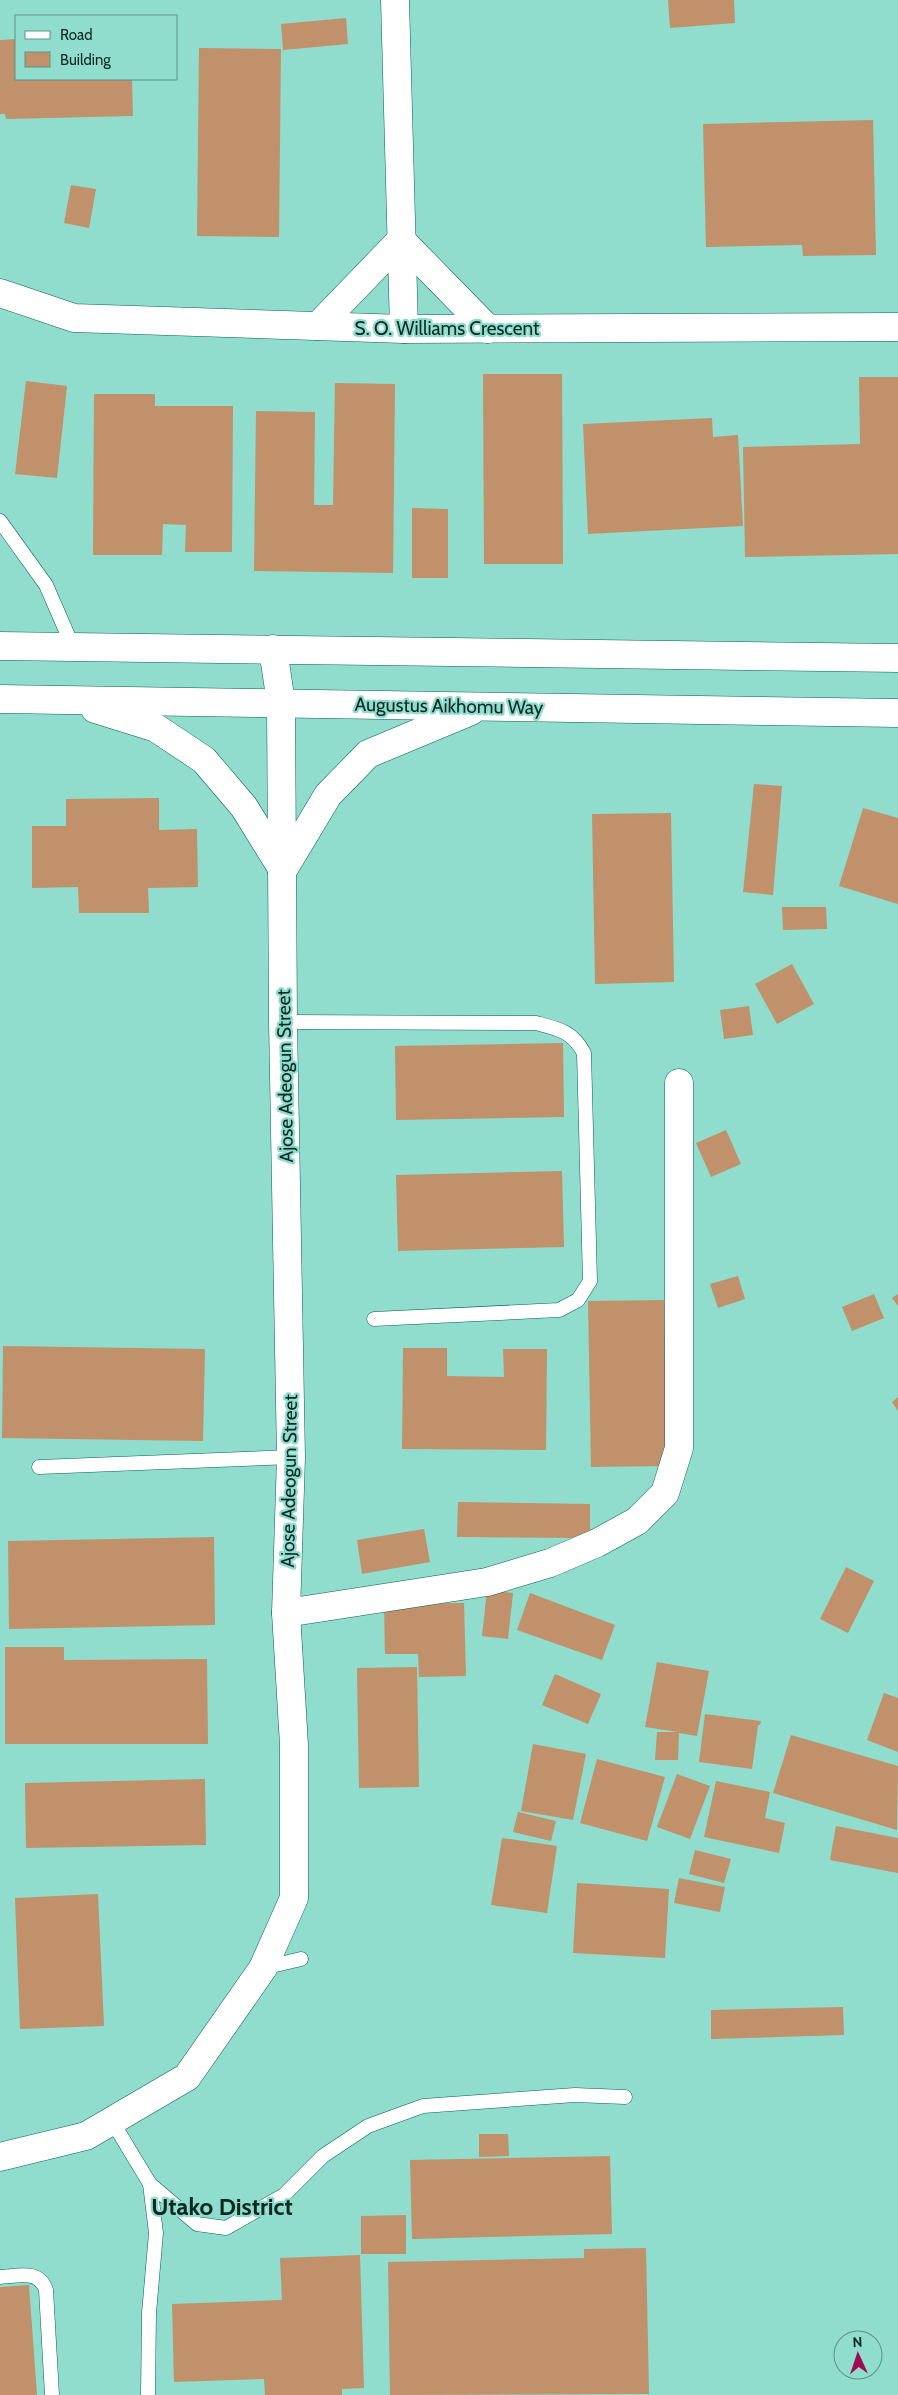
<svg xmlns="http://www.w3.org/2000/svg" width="898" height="2395" font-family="Cabin,sans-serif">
<rect width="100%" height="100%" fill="#90dccd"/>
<!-- building -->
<g fill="#c0916a">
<polygon points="668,0 734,0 735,23 670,28"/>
<polygon points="346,18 348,44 283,50 281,24"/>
<polygon points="16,39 16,79 132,79 133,116 6,119 5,114 0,114 0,40"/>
<polygon points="199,48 281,49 279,237 197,236"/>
<polygon points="873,120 876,255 803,256 802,245 706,247 703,124"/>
<polygon points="71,185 96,189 89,228 64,223"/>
<polygon points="483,374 562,374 563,564 484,564"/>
<polygon points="859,377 898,377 898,554 745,557 743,447 860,444"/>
<polygon points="26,381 67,386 57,478 15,474"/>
<polygon points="335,383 395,384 393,573 254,571 256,411 315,412 314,505 333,505"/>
<polygon points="94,394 155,394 155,406 233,406 232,552 185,552 186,525 163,524 162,555 93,555"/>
<polygon points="712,418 713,437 738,435 743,526 588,534 583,424"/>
<polygon points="412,508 448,509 448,578 412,578"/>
<polygon points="754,784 782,786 773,895 743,892"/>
<polygon points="159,798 159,830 197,829 198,887 148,888 149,913 79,913 78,887 32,888 32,826 66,826 66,799"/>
<polygon points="863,808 898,818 898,904 839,886"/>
<polygon points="671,813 674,982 595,984 592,814"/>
<polygon points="782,907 826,907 827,929 783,930"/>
<polygon points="792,964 814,1004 777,1024 755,984"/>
<polygon points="749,1006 753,1035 724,1039 720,1010"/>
<polygon points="563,1043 564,1117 396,1120 395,1046"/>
<polygon points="726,1130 741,1164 711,1177 696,1143"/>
<polygon points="562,1171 564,1247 398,1251 396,1175"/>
<polygon points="738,1276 745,1299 718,1308 710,1284"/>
<polygon points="874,1294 884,1318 852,1331 842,1307"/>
<polygon points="898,1294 898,1306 892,1298"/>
<polygon points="664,1300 667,1466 591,1467 588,1301"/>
<polygon points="3,1346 205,1349 203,1441 2,1438"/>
<polygon points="403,1348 447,1348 447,1376 504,1377 503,1349 547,1349 546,1450 402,1449"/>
<polygon points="898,1397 898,1411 892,1402"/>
<polygon points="458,1502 590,1504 590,1538 457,1537"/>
<polygon points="424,1529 430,1562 362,1574 357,1540"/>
<polygon points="214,1537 215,1625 9,1629 8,1541"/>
<polygon points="846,1567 874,1581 848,1633 820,1619"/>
<polygon points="487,1590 513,1593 508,1639 482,1636"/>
<polygon points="530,1593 615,1625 602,1660 517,1630"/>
<polygon points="464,1603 466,1676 419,1677 418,1654 385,1654 384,1604"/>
<polygon points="5,1647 64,1647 64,1660 207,1659 208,1744 5,1744"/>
<polygon points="657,1662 709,1671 697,1736 679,1733 678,1760 655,1760 657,1732 678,1732 645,1727"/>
<polygon points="417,1667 419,1787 359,1788 357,1668"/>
<polygon points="555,1674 601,1694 588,1724 542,1705"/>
<polygon points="884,1693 898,1698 898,1752 867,1740"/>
<polygon points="705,1714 761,1721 760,1725 758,1725 752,1769 699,1762"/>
<polygon points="791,1735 898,1766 897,1830 773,1793"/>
<polygon points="533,1744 586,1754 573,1820 521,1811"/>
<polygon points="597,1759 665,1777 647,1841 580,1823"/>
<polygon points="677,1774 710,1786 690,1839 657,1827"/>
<polygon points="205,1779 206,1845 26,1848 25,1783"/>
<polygon points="716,1781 770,1792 765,1818 785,1823 779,1853 704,1837"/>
<polygon points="518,1812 556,1821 551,1841 513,1832"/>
<polygon points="836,1826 898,1838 898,1873 830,1860"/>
<polygon points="502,1838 557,1846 547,1913 491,1905"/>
<polygon points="695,1850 731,1859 724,1883 689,1874"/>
<polygon points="679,1878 725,1887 720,1912 674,1903"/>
<polygon points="577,1883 669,1889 665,1958 573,1953"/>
<polygon points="98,1894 104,2026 20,2029 15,1898"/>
<polygon points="843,2007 844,2035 711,2039 711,2010"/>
<polygon points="479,2134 508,2134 509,2156 479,2157"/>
<polygon points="610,2156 612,2234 412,2239 410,2160"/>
<polygon points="406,2215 406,2254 361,2254 361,2216"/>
<polygon points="646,2248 649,2394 390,2395 388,2262 584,2258 584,2249"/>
<polygon points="360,2255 364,2388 342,2389 342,2395 265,2395 264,2379 174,2382 172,2304 282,2300 280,2258"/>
<polygon points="29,2285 37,2395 0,2395 0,2287"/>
</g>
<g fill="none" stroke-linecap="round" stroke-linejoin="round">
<defs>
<g id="lane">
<polyline points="0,521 46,585 73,647"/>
<path d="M 283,1022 L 536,1023 C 559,1029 572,1031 584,1053 L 590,1281 L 578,1300 L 559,1310 L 374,1319"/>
<polyline points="39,1467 291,1457"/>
<polyline points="263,1968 301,1959"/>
<polyline points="112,2121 150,2184 197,2224 226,2228 284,2195 323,2156 368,2126 423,2106 575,2095 625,2097"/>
<path d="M 0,2277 C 18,2276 39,2269 46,2290 L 52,2395"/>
<polyline points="148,2395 149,2313 156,2233 150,2184"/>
</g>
<g id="street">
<polyline points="395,0 404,329"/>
<polyline points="0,293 74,318 404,329 898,327"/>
<polyline points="318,326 401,240 488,329"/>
<polyline points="286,1613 487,1582 550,1563 597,1543 637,1521 665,1493 679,1448 679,1083"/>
<polyline points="0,2157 86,2136 187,2077 263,1968 294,1898 294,1745 286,1613 291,1457 283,1022 281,703 273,649"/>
</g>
<g id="secondary">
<polyline points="0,646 898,658"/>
<polyline points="0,699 898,713"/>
<polyline points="95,709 156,728 204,760 244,807 283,870 328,795 368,754 471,711"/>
</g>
</defs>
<!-- lane casing -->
<use href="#lane" stroke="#076155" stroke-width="15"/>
<!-- street casing -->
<use href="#street" stroke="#076155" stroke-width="29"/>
<!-- secondary casing -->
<use href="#secondary" stroke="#076155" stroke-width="29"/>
<!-- lane -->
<use href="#lane" stroke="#fff" stroke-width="14"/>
<!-- street -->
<use href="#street" stroke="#fff" stroke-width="28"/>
<!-- secondary -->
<use href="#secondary" stroke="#fff" stroke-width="28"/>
</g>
<g text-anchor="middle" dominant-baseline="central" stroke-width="4.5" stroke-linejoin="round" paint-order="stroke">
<!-- street labels -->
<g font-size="19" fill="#082923" stroke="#90dccd">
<text x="447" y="328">S. O. Williams Crescent</text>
<text transform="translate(449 706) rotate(1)">Augustus Aikhomu Way</text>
<text transform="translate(285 1076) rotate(-91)">Ajose Adeogun Street</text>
<text transform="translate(289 1481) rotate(-89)">Ajose Adeogun Street</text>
</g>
<!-- district labels -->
<g font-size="24" font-weight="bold" fill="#082923" stroke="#90dccd">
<text x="222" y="2206">Utako District</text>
</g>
</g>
<!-- legend -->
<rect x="15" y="15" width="162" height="65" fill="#90dccd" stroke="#5a9489"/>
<rect x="25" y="31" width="25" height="8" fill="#ffffff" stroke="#5a9489"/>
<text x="60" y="40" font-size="15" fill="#082923">Road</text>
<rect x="25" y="52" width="25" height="15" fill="#c0916a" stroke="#5a9489"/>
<text x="60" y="65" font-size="15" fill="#082923">Building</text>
<!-- north arrow -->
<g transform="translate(858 2355) rotate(357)"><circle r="24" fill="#90dccd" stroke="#5a9489"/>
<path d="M0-4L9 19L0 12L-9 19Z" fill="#9f0b53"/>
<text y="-8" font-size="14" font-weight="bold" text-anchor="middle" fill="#082923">N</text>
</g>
</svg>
